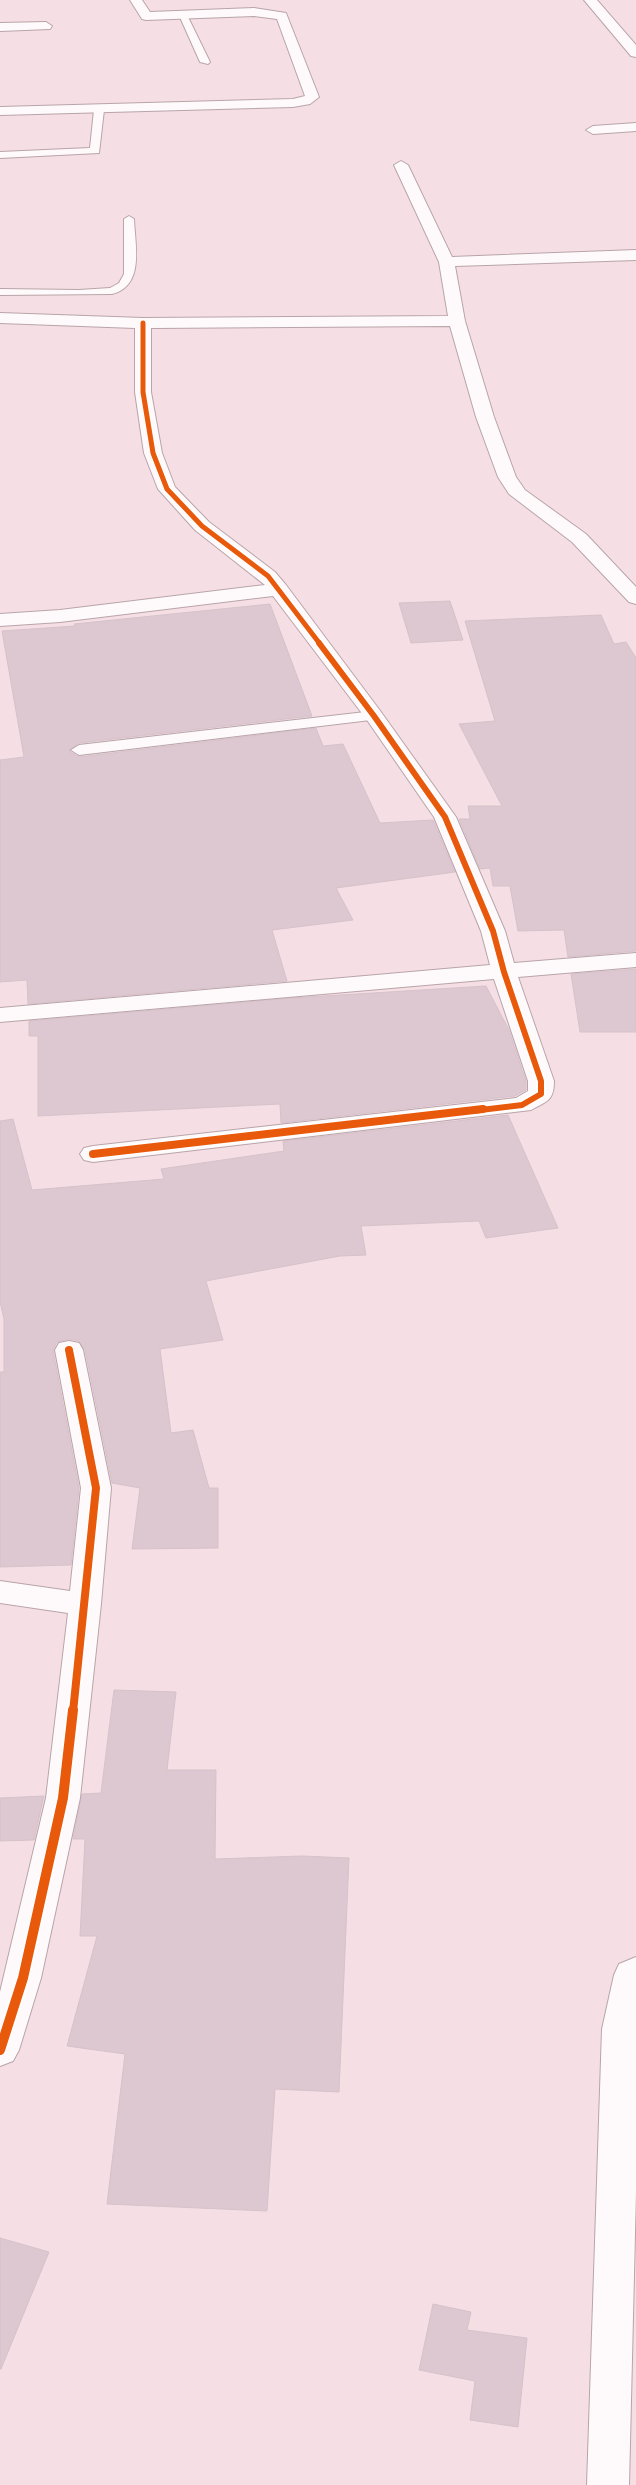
<svg xmlns="http://www.w3.org/2000/svg" width="636" height="2485" font-family="Commissioner,sans-serif">
<rect width="100%" height="100%" fill="#f5dfe4"/>
<!-- building -->
<g fill="#ddc7d0" stroke="#d6c2ca">
<polygon points="450,601 463,640 411,643 399,603"/>
<polygon points="270,604 312,716 79,743 69,751 79,757 316,728 323,746 343,744 380,823 433,820 455,872 336,888 353,920 272,930 287,981 28,1004 27,980 0,982 0,760 24,757 2,631 75,626 74,624"/>
<polygon points="601,615 614,644 626,642 636,658 636,951 568,957 564,930 518,931 510,886 493,886 490,868 480,869 459,819 470,819 468,806 502,806 459,724 495,721 465,621"/>
<polygon points="636,969 636,1032 580,1032 571,974"/>
<polygon points="486,986 509,1030 526,1081 526,1090 515,1096 281,1123 280,1104 38,1116 38,1036 29,1036 29,1021 292,998"/>
<polygon points="508,1115 558,1228 486,1238 479,1221 361,1226 366,1255 340,1256 206,1281 223,1340 160,1349 171,1433 193,1430 209,1488 218,1488 218,1548 132,1549 140,1488 112,1483 85,1350 79,1341 69,1339 57,1342 53,1350 79,1488 71,1565 0,1567 0,1372 4,1372 4,1319 0,1302 0,1121 13,1119 32,1190 164,1179 161,1169 284,1151 283,1141"/>
<polygon points="114,1690 176,1692 167,1770 216,1770 215,1859 302,1856 349,1858 339,2092 275,2089 267,2211 107,2204 125,2054 67,2046 97,1936 80,1936 85,1839 73,1839 82,1794 101,1793"/>
<polygon points="44,1796 34,1840 0,1841 0,1798"/>
<polygon points="0,2238 49,2252 1,2369 0,2369"/>
<polygon points="433,2304 471,2312 467,2330 527,2338 518,2427 470,2420 475,2381 419,2370"/>
</g>
<g fill="none" stroke-linecap="round" stroke-linejoin="round">
<defs>
<g id="lane">
<polygon points="183,12 187,15 210,62 208,64 200,62 179,15"/>
<polygon points="99,107 104,110 99,153 0,158 0,152 90,148 94,110"/>
<path d="M 129,216 L 134,219 C 135,245 145,286 112,294 L 0,295 L 0,289 L 79,290 L 110,288 L 119,283 L 124,274 L 124,219 Z"/>
<polygon points="374,711 379,713 382,716 379,719 79,755 71,750 79,745"/>
</g>
<g id="street">
<polygon points="130,0 142,0 150,12 254,8 286,13 319,97 310,104 293,107 0,115 0,107 293,99 305,96 277,19 254,16 146,20 142,19"/>
<polygon points="584,0 597,0 636,45 636,57 631,56"/>
<polygon points="46,22 52,26 50,29 0,31 0,23"/>
<polygon points="636,123 636,131 593,134 586,130 593,126"/>
<path d="M 401,161 L 408,165 L 452,257 L 636,250 L 636,260 L 455,266 L 465,321 L 494,417 L 516,477 L 525,490 L 586,534 L 636,587 L 636,604 L 629,602 L 572,542 L 509,494 L 498,477 L 476,417 L 450,326 L 151,328 L 151,392 L 162,453 L 175,487 L 209,522 L 275,572 L 286,585 L 381,712 L 456,817 L 505,931 L 514,963 L 636,953 L 636,967 L 518,977 L 554,1081 C 554,1101 547,1101 531,1110 L 93,1162 L 84,1160 L 80,1154 L 84,1148 L 93,1146 L 516,1098 L 528,1091 L 528,1081 L 494,979 L 0,1022 L 0,1008 L 490,965 L 481,931 L 434,817 L 367,720 L 273,596 L 60,622 L 0,626 L 0,614 L 60,610 L 265,585 L 195,530 L 158,489 L 144,453 L 135,392 L 135,328 L 0,323 L 0,313 L 143,318 L 448,316 L 439,262 L 394,165 Z"/>
<polygon points="69,1341 79,1343 83,1350 111,1488 101,1604 80,1798 41,1978 19,2050 13,2061 0,2066 0,1992 46,1798 68,1613 0,1603 0,1581 70,1591 81,1488 55,1350 59,1343"/>
<polygon points="636,1957 636,2191 629,2485 587,2485 602,2029 614,1975 619,1964"/>
</g>
</defs>
<!-- lane casing -->
<use href="#lane" stroke="#b8a4a9" stroke-width="2"/>
<!-- street casing -->
<use href="#street" stroke="#b8a4a9" stroke-width="2"/>
<!-- lane -->
<use href="#lane" fill="#fefafb" fill-rule="evenodd"/>
<!-- street -->
<use href="#street" fill="#fefafb" fill-rule="evenodd"/>
<defs>
<polyline id="cycleway-far3" points="143,323 143,392 153,453 167,489 202,526 268,576 320,644"/>
<polyline id="cycleway-far2" points="319,643 374,716 445,817 493,931 504,972 541,1081 541,1094 522,1105 472,1111"/>
<g id="cycleway-far1">
<polyline points="93,1154 483,1109"/>
<polyline points="69,1350 96,1488 73,1712"/>
</g>
<polyline id="cycleway" points="0,2050 23,1978 63,1798 73,1710"/>
</defs>
<!-- cycleway-far3 casing -->
<use href="#cycleway-far3" stroke="#fff" stroke-width="7"/>
<!-- cycleway-far2 casing -->
<use href="#cycleway-far2" stroke="#fff" stroke-width="9"/>
<!-- cycleway-far1 casing -->
<use href="#cycleway-far1" stroke="#fff" stroke-width="11"/>
<!-- cycleway casing -->
<use href="#cycleway" stroke="#fff" stroke-width="13"/>
<!-- cycleway-far3 -->
<use href="#cycleway-far3" stroke="#e8590c" stroke-width="5"/>
<!-- cycleway-far2 -->
<use href="#cycleway-far2" stroke="#e8590c" stroke-width="6"/>
<!-- cycleway-far1 -->
<use href="#cycleway-far1" stroke="#e8590c" stroke-width="8"/>
<!-- cycleway -->
<use href="#cycleway" stroke="#e8590c" stroke-width="10"/>
</g>
</svg>
